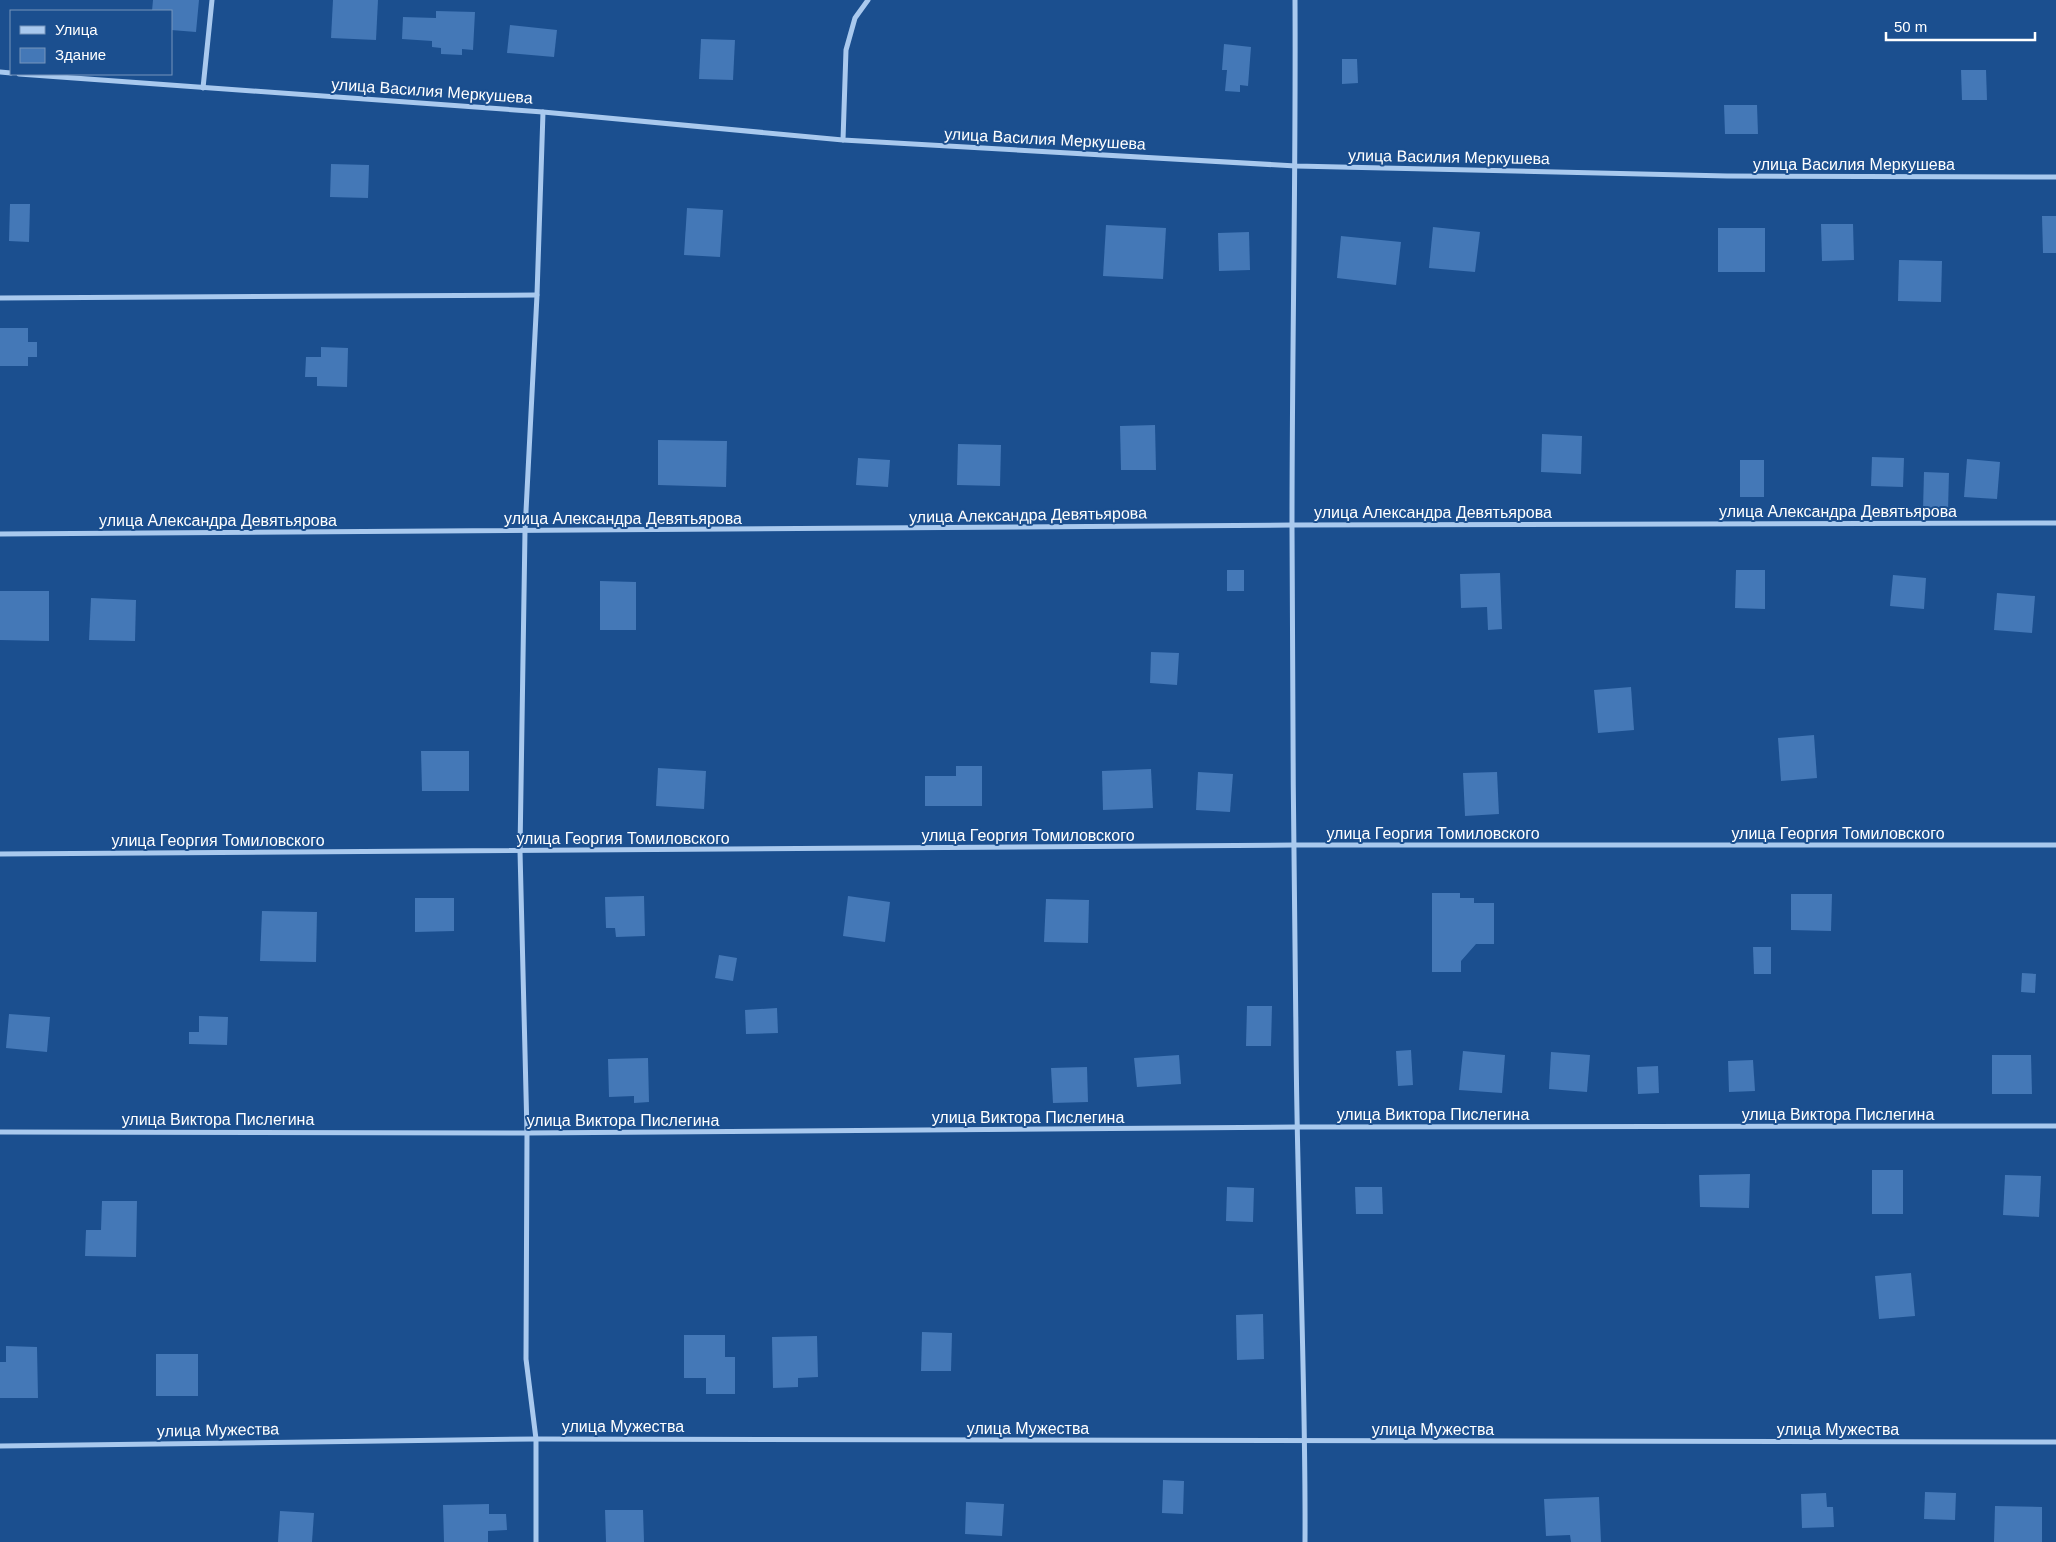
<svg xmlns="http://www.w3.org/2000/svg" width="2056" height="1542" font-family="Arial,sans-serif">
<rect width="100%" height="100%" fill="#1b4f8f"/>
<!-- building -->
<g fill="#4478b7">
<polygon points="153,0 199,0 196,32 171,30 171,11 152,11"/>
<polygon points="333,0 378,0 376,40 331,38"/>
<polygon points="436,11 475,12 473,50 462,49 462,55 441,54 441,48 432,47 432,41 402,39 403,17 436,18"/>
<polygon points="510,25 557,30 554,57 507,53"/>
<polygon points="701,39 735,40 733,80 699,79"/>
<polygon points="1224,44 1251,47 1248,86 1240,85 1240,92 1225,91 1227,70 1222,70"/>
<polygon points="1342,59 1357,59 1358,83 1342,84"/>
<polygon points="1961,70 1986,70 1987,100 1962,100"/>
<polygon points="1724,105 1757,105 1758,134 1725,134"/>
<polygon points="331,164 369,165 368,198 330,197"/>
<polygon points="10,204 30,204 29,242 9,241"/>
<polygon points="687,208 723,210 720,257 684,255"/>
<polygon points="2042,216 2056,216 2056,253 2043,253"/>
<polygon points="1821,224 1853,224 1854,260 1822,261"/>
<polygon points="1106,225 1166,228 1163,279 1103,276"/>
<polygon points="1433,227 1480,232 1475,272 1429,268"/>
<rect x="1718" y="228" width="47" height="44"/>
<polygon points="1249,232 1250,270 1219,271 1218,233"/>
<polygon points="1341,236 1401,242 1396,285 1337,278"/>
<polygon points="1899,260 1942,261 1941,302 1898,301"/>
<polygon points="0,328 28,328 28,342 37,342 37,357 28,357 28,366 0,366"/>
<polygon points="321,347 348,348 347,387 317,386 317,377 305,377 306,357 321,357"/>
<polygon points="1155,425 1156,470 1121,470 1120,426"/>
<polygon points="1542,434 1582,436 1581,474 1541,472"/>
<polygon points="658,440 727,441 726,487 658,485"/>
<polygon points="958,444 1001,445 1000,486 957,485"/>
<polygon points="1872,457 1904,458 1903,487 1871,486"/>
<polygon points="858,458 890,460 888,487 856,485"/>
<polygon points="1967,459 2000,462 1997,499 1964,497"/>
<rect x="1740" y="460" width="24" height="37"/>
<polygon points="1924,472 1949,473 1948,511 1923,510"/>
<rect x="1227" y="570" width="17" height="21"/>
<polygon points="1736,570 1765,570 1765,609 1735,608"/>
<polygon points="1500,573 1502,629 1488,630 1487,607 1461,608 1460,574"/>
<polygon points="1893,575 1926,578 1924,609 1890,606"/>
<polygon points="600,581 636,582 636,630 600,630"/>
<polygon points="0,591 49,591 49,641 0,640"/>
<polygon points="1997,593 2035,596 2032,633 1994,630"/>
<polygon points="91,598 136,600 135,641 89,640"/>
<polygon points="1151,652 1179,653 1177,685 1150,683"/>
<polygon points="1631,687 1634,730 1598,733 1594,690"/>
<polygon points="1814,735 1817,778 1781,781 1778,738"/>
<polygon points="421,751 469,751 469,791 422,791"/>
<polygon points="956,766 982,766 982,806 925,806 925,776 956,776"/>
<polygon points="658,768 706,771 704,809 656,806"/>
<polygon points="1151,769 1153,808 1103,810 1102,771"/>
<polygon points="1198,772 1233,774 1230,812 1196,810"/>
<polygon points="1497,772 1499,814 1465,816 1463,773"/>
<polygon points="1432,893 1460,893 1460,898 1474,898 1474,903 1494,903 1494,944 1476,944 1461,961 1461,972 1432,972"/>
<polygon points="1791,894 1832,894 1831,931 1791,930"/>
<polygon points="644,896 645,936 616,937 615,928 606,928 605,897"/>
<polygon points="848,896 890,902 885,942 843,936"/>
<polygon points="415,898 454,898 454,931 415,932"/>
<polygon points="1046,899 1089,900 1088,943 1044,942"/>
<polygon points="262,911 317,912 316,962 260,961"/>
<polygon points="1753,947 1771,947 1771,974 1754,974"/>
<polygon points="719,955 737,958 733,981 715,978"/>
<polygon points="2022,973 2036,974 2035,993 2021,992"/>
<polygon points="1247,1006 1272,1006 1271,1046 1246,1046"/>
<polygon points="777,1008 778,1033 746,1034 745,1010"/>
<polygon points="9,1014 50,1017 47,1052 6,1048"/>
<polygon points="199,1016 228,1017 227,1045 189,1044 189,1032 199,1032"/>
<polygon points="1411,1050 1413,1085 1398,1086 1396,1051"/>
<polygon points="1463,1051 1505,1055 1502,1093 1459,1090"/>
<polygon points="1551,1052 1590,1055 1587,1092 1549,1089"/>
<polygon points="1179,1055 1181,1084 1137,1087 1134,1058"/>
<polygon points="1992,1055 2031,1055 2032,1094 1992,1094"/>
<polygon points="648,1058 649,1102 634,1103 634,1096 609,1097 608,1059"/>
<polygon points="1753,1060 1755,1091 1729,1092 1728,1061"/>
<polygon points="1658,1066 1659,1093 1638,1094 1637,1067"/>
<polygon points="1087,1067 1088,1102 1053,1103 1051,1068"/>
<rect x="1872" y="1170" width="31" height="44"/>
<polygon points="1750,1174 1749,1208 1700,1207 1699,1175"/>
<polygon points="2005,1175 2041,1176 2039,1217 2003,1215"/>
<polygon points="1227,1187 1254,1188 1253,1222 1226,1221"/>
<polygon points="1355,1187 1382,1187 1383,1214 1356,1214"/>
<polygon points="102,1201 137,1201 136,1257 85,1256 86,1230 101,1230"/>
<polygon points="1911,1273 1915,1316 1879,1319 1875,1276"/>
<polygon points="1263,1314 1264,1359 1237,1360 1236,1315"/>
<polygon points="922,1332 952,1333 951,1371 921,1371"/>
<polygon points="684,1335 725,1335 725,1357 735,1357 735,1394 706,1394 706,1378 684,1378"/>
<polygon points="817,1336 818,1377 798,1378 798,1387 773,1388 772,1337"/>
<polygon points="6,1346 37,1347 38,1398 0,1398 0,1362 6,1362"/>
<rect x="156" y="1354" width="42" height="42"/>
<polygon points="1163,1480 1184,1481 1183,1514 1162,1513"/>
<polygon points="1925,1492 1956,1493 1955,1520 1924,1519"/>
<polygon points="1826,1493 1827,1507 1833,1507 1834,1527 1802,1528 1801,1494"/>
<polygon points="1599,1497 1601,1542 1571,1542 1570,1535 1546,1536 1544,1499"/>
<polygon points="966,1502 1004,1504 1002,1536 965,1534"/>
<polygon points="489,1504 489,1514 506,1514 507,1530 488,1531 488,1542 444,1542 443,1505"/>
<polygon points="1995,1506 2042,1507 2042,1542 1994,1542"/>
<polygon points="605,1510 643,1510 644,1542 606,1542"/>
<polygon points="280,1511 314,1513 312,1542 278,1542"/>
</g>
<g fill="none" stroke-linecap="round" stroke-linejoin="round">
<!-- street -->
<g stroke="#a9c9ee" stroke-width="5">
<path d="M 1295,0 C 1296,176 1292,351 1292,527 C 1292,697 1294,868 1296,1038 C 1297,1206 1306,1374 1305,1542"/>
<polyline points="0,72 11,73"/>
<polyline points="19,74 543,112 843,140 1296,166 1727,176 2056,177"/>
<polyline points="203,88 212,0"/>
<polyline points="843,140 846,50 855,18 868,0"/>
<polyline points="0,298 537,295"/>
<polyline points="0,534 1292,525 2056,523"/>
<polyline points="0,854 1294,845 2056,845"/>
<polyline points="0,1132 527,1133 1296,1127 2056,1126"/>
<polyline points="0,1446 536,1439 2056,1442"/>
<polyline points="536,1542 536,1439 526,1359 527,1133 520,851 525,531 537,295 543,112"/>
</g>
</g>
<g text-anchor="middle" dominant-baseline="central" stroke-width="4" stroke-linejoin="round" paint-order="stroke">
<!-- street labels -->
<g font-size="16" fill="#fff" stroke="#1b4f8f">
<text transform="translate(432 91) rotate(4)">улица Василия Меркушева</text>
<text transform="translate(1045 139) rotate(3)">улица Василия Меркушева</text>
<text transform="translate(1449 157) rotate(1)">улица Василия Меркушева</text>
<text x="1854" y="164">улица Василия Меркушева</text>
<text x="1838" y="511">улица Александра Девятьярова</text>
<text x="1433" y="512">улица Александра Девятьярова</text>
<text transform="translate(1028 515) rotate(-1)">улица Александра Девятьярова</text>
<text x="623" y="518">улица Александра Девятьярова</text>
<text x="218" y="520">улица Александра Девятьярова</text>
<text x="1433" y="833">улица Георгия Томиловского</text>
<text x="1838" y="833">улица Георгия Томиловского</text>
<text x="1028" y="835">улица Георгия Томиловского</text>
<text x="623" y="838">улица Георгия Томиловского</text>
<text x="218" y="840">улица Георгия Томиловского</text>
<text x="1433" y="1114">улица Виктора Пислегина</text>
<text x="1838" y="1114">улица Виктора Пислегина</text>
<text x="1028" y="1117">улица Виктора Пислегина</text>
<text x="218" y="1119">улица Виктора Пислегина</text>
<text x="623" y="1120">улица Виктора Пислегина</text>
<text x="623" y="1426">улица Мужества</text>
<text x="1028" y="1428">улица Мужества</text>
<text x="1433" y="1429">улица Мужества</text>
<text x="1838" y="1429">улица Мужества</text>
<text transform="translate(218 1430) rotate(-1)">улица Мужества</text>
</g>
</g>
<!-- legend -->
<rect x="10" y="10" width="162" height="65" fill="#1b4f8f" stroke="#7695bc"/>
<rect x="20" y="26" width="25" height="8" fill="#a9c9ee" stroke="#7695bc"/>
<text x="55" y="35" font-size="15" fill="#ffffff">Улица</text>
<rect x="20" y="48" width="25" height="15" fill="#4478b7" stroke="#7695bc"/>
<text x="55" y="60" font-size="15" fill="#ffffff">Здание</text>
<!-- scale -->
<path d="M1886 32v8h149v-8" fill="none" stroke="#ffffff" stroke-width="2.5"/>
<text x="1894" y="32" font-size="15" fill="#ffffff" stroke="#1b4f8f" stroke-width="4" paint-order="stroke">50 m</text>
</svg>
